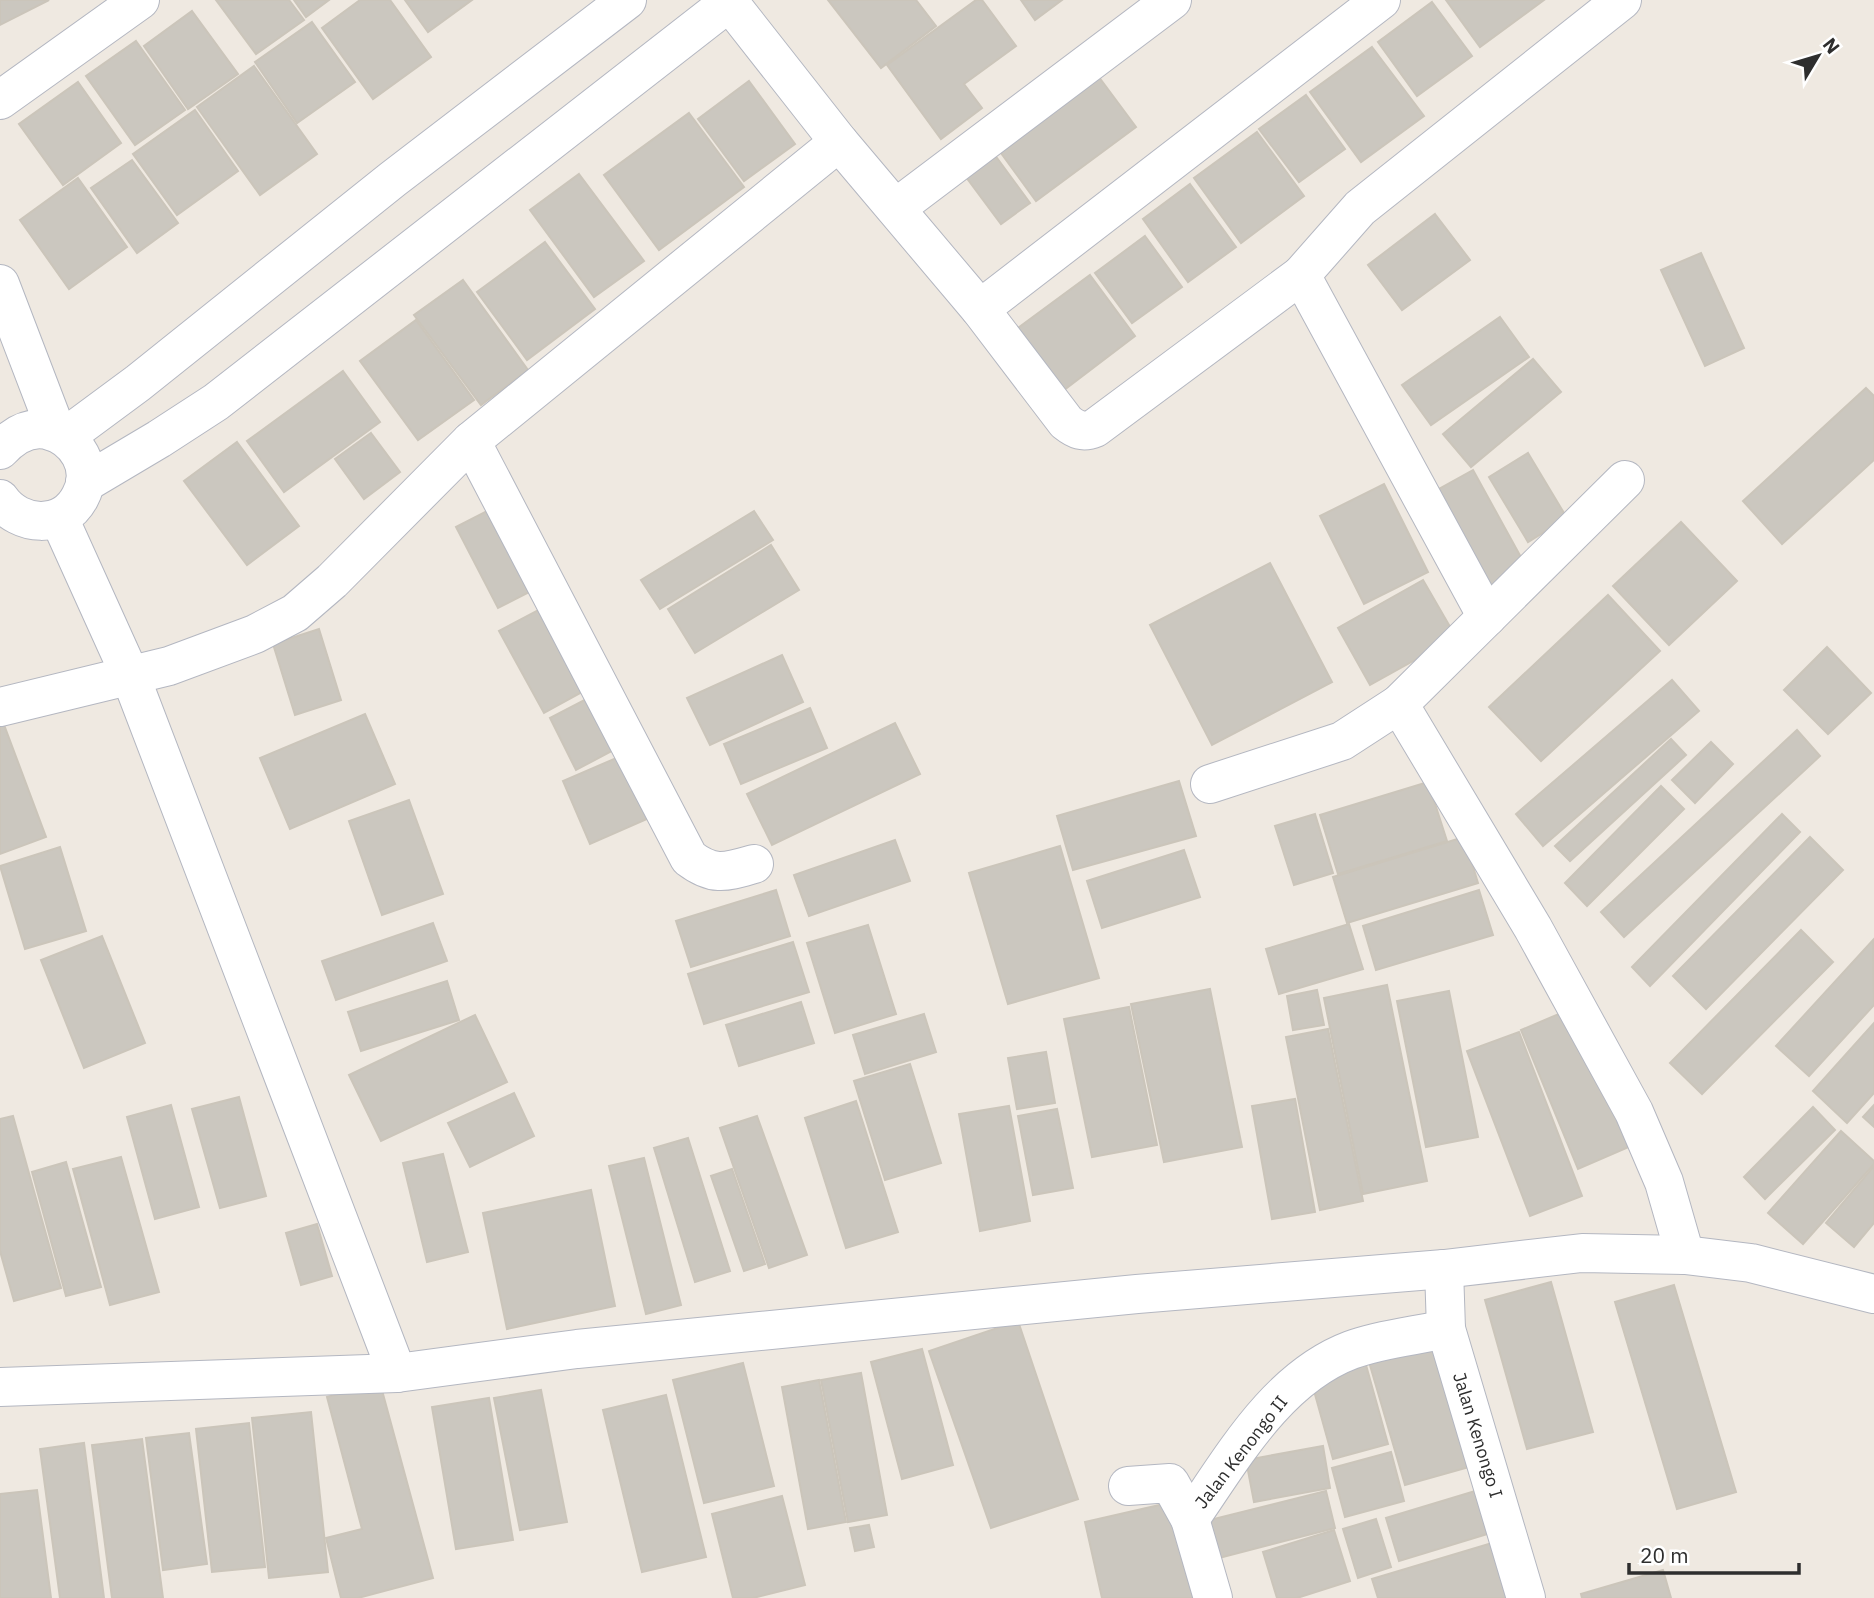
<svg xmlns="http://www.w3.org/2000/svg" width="1874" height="1598" font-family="'IBM Plex Sans',sans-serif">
<rect width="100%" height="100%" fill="#efe9e1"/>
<!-- building -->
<g fill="#cbc7bf" stroke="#cbc5ba" stroke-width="2">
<polygon points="0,0 49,0 0,25"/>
<polygon points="216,0 289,0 304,20 256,54"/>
<polygon points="294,0 329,0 306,17"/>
<polygon points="360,0 390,0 431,57 373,99 322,28"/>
<polygon points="405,0 472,0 428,32"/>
<polygon points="828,0 916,0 936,26 881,68"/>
<polygon points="976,0 982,0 1016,46 964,84 982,108 941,139 887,65"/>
<polygon points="1021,0 1062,0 1035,20"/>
<polygon points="1446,0 1544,0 1480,47"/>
<polygon points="1432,2 1472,56 1417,96 1378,42"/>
<polygon points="192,11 238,74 188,109 144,46"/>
<polygon points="312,22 355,82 297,123 255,62"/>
<polygon points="136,41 185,110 135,145 86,76"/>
<polygon points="1372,47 1424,116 1361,162 1310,92"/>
<polygon points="1090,65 1136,127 1036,201 990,138"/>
<polygon points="254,66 317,154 260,195 197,107"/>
<polygon points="749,81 795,144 744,181 698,119"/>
<polygon points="78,82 121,143 63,185 19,124"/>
<polygon points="1306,95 1345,149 1299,182 1259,129"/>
<polygon points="195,110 238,171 177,215 133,154"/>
<polygon points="689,113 744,187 659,250 604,175"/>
<polygon points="1257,132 1304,196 1241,243 1194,178"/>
<polygon points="989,147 1030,203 1001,224 960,169"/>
<polygon points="132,160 178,223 137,253 91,188"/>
<polygon points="579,174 644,261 594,297 530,210"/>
<polygon points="78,178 127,247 69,289 20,220"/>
<polygon points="1190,184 1236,247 1188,282 1143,219"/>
<polygon points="1435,214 1470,260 1402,310 1368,265"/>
<polygon points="1145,236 1182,287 1132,323 1095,273"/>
<polygon points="545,242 595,309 527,360 477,292"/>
<polygon points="1701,253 1744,348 1705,366 1661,270"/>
<polygon points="1090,275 1135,336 1064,390 1018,328"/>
<polygon points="463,280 528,370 481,405 414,315"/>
<polygon points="1500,317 1529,357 1431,425 1402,385"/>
<polygon points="416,320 474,400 418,440 360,361"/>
<polygon points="1533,359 1561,392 1471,467 1443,434"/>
<polygon points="343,371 380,422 284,492 247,441"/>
<polygon points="1866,388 1874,396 1874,460 1782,544 1743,501"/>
<polygon points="371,433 400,472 364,499 335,459"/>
<polygon points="237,442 299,526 247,565 184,481"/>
<polygon points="1528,453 1567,518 1528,542 1489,477"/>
<polygon points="1473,470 1528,570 1485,594 1430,494"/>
<polygon points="1384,484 1428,572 1364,604 1320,516"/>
<polygon points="495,507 537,588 498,608 456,527"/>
<polygon points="754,511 773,540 660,609 641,580"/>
<polygon points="1681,522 1737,581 1669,645 1613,586"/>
<polygon points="771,545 799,590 695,653 668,609"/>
<polygon points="1270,563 1332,682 1212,745 1150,625"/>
<polygon points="1423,580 1456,637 1370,685 1338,628"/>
<polygon points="1608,595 1660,651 1541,761 1489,707"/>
<polygon points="546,606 591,687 544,713 499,631"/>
<polygon points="319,629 341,700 295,715 273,644"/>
<polygon points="1827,647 1871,693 1828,734 1784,690"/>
<polygon points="782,655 803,702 710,745 687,698"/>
<polygon points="1672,680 1699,711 1543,846 1516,814"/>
<polygon points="594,695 621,746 576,770 550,718"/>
<polygon points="810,708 827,748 741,784 724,744"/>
<polygon points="0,714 46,837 0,854"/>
<polygon points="365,714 395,784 290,829 260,758"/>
<polygon points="895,723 920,774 772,845 747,794"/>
<polygon points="1797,730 1820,756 1624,937 1601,912"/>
<polygon points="1671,739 1686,755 1570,861 1555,846"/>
<polygon points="1711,742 1733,764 1695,803 1672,780"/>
<polygon points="628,753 656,815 590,844 563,781"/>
<polygon points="1179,781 1196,836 1073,870 1057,816"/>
<polygon points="1428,782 1447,841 1338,874 1320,815"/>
<polygon points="1661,786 1684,809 1587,906 1565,883"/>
<polygon points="409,800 443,894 382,915 349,821"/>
<polygon points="1315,814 1333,873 1294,885 1275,826"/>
<polygon points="1782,814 1800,832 1650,986 1632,967"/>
<polygon points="1464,837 1478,883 1347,923 1333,877"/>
<polygon points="1810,837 1843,870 1706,1009 1673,976"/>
<polygon points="895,840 910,881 809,916 794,875"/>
<polygon points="1060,846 1099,978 1008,1004 969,873"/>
<polygon points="60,847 86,931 25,949 0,866"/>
<polygon points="1184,850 1200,897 1102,928 1087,881"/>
<polygon points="776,890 790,936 691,967 676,921"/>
<polygon points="1479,890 1493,935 1376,970 1363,926"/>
<polygon points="433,923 447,961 336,1000 322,961"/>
<polygon points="1349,924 1363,969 1279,994 1266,949"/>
<polygon points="868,925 896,1014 835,1033 807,943"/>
<polygon points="1801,930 1833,962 1702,1094 1670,1063"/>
<polygon points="102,936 145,1043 84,1068 41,960"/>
<polygon points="1873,940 1874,1005 1809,1076 1776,1046"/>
<polygon points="793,942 809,992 704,1024 688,974"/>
<polygon points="447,981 459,1020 361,1051 348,1012"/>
<polygon points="1387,985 1427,1181 1363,1194 1324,998"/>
<polygon points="1210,989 1242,1147 1164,1162 1131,1004"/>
<polygon points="1317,990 1324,1025 1293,1030 1287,996"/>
<polygon points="1449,991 1478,1137 1426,1147 1397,1001"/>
<polygon points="801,1002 814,1043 739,1066 726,1025"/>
<polygon points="1129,1007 1157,1145 1092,1157 1064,1019"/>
<polygon points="1573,1008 1631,1146 1578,1169 1521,1030"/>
<polygon points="924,1014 936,1052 865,1074 853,1035"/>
<polygon points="475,1015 507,1082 381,1141 349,1075"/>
<polygon points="1874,1023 1874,1093 1847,1123 1813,1091"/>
<polygon points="1328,1029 1363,1201 1320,1210 1286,1037"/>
<polygon points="1519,1032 1582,1196 1530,1216 1467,1051"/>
<polygon points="1046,1052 1055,1103 1017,1109 1008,1058"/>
<polygon points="910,1064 941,1163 885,1180 854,1081"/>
<polygon points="514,1093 534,1136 470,1167 448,1123"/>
<polygon points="239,1097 266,1196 220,1208 192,1109"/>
<polygon points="1295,1099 1315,1212 1272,1219 1252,1106"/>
<polygon points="856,1101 898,1232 846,1248 805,1118"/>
<polygon points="171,1105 199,1207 155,1219 127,1117"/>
<polygon points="1874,1105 1874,1127 1863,1117"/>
<polygon points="1009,1106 1030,1221 980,1231 959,1114"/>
<polygon points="1813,1107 1835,1130 1765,1199 1744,1177"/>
<polygon points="1057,1109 1073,1188 1033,1195 1018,1116"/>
<polygon points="13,1116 61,1288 14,1301 0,1251 0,1119"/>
<polygon points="757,1116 807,1255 769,1268 720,1128"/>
<polygon points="1841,1131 1874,1161 1874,1164 1803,1244 1768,1213"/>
<polygon points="688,1138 730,1271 695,1282 654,1148"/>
<polygon points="443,1154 468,1252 427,1262 403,1163"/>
<polygon points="121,1157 159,1292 110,1305 73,1169"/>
<polygon points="644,1158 681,1305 646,1314 609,1166"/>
<polygon points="66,1162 101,1287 66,1296 32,1172"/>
<polygon points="1874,1166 1874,1223 1854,1247 1826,1223"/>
<polygon points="732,1169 765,1264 744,1271 711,1176"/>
<polygon points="591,1190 615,1306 507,1329 483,1213"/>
<polygon points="317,1224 332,1276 301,1285 286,1233"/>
<polygon points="1551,1282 1593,1432 1527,1449 1485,1300"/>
<polygon points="1674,1285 1736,1492 1677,1509 1615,1302"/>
<polygon points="1018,1321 1078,1499 991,1528 929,1351"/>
<polygon points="1438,1335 1476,1465 1405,1485 1367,1355"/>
<polygon points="922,1349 953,1465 902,1479 871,1362"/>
<polygon points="743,1363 774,1486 704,1503 673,1380"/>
<polygon points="1366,1365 1388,1444 1333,1459 1311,1380"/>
<polygon points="861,1373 887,1515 848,1522 821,1380"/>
<polygon points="819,1380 846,1522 808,1529 782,1387"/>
<polygon points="380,1383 433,1578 358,1598 341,1598 326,1538 362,1529 327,1397"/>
<polygon points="541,1390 567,1522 520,1530 494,1398"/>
<polygon points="666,1395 706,1557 642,1572 603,1410"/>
<polygon points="489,1398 513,1540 456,1549 432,1407"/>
<polygon points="311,1412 328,1572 269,1578 252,1418"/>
<polygon points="249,1423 265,1567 212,1572 196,1429"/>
<polygon points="189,1433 207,1564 163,1570 146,1438"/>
<polygon points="142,1439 163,1598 112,1598 92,1445"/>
<polygon points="84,1443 104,1598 60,1598 40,1449"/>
<polygon points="1323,1446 1330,1488 1254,1502 1246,1460"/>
<polygon points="1391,1452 1404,1501 1345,1517 1332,1468"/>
<polygon points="1485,1488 1497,1531 1399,1561 1386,1518"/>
<polygon points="37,1490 51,1598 0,1598 0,1494"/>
<polygon points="1326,1491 1335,1528 1219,1558 1210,1520"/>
<polygon points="782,1496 805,1585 753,1598 733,1598 712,1514"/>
<polygon points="1177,1501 1200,1598 1102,1598 1085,1522"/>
<polygon points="1376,1519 1391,1567 1358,1578 1343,1529"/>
<polygon points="869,1525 874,1547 855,1551 850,1528"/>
<polygon points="1334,1530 1350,1581 1297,1598 1277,1598 1263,1552"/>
<polygon points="1492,1543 1508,1598 1378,1598 1372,1579"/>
<polygon points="1663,1570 1671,1598 1582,1598 1581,1594"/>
</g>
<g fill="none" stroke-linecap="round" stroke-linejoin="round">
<defs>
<g id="minor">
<path d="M 729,2 L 839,142 L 980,309 L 1066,422 C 1076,430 1083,433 1095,428 L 1301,275"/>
<polyline points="0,100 140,0"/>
<polyline points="896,208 1172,0"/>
<polyline points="0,284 57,433"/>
<polyline points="980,309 1381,0"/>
<polyline points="65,437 138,383 393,179 627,0"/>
<path d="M 471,441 L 689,858 C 714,877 726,872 754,864"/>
<path d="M 0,450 C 12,437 28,426 47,430 C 76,437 96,468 80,497 C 63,530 19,527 0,499"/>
<polyline points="1625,480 1399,704 1533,928 1634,1112 1664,1182 1685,1255"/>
<polyline points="85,483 159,439 216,402 732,0"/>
<polyline points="59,518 130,675 397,1373"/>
<polyline points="1487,617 1301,275 1360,208 1622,0"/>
<polyline points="0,707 169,666 255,634 295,613 332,581 471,441 839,142"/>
<polyline points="1210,784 1342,741 1399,704"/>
<polyline points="1444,1269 1446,1329 1526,1598"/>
<polyline points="1128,1486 1170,1483 1190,1519 1213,1598"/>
<path d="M 1190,1519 C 1233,1457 1277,1378 1351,1350 C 1381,1339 1415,1336 1446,1329"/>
</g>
<polyline id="tertiary" points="0,1387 397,1373 577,1349 1137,1294 1444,1269 1582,1253 1685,1255 1751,1263 1874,1294"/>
</defs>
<!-- minor casing -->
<use href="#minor" stroke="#b4b7c1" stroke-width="40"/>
<!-- tertiary casing -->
<use href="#tertiary" stroke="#b4b7c1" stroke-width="40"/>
<!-- minor -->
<use href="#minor" stroke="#fff" stroke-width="38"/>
<!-- tertiary -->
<use href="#tertiary" stroke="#fff" stroke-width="38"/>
</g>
<g text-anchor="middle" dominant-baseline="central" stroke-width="5" stroke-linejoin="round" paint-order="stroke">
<!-- street labels -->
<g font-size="18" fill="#2e2e2e" stroke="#fff">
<text transform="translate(1478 1435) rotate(73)">Jalan Kenongo I</text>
<text transform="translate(1241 1452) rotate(-52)">Jalan Kenongo II</text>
</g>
</g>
<!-- north arrow -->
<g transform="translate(1818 56) rotate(52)" stroke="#ffffff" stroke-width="5" paint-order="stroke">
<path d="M0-5L12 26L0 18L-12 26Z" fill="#2e2e2e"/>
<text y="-10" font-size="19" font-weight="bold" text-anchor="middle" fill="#2e2e2e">N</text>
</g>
<!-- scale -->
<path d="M1629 1563v10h170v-10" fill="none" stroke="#2e2e2e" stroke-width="3.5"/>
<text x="1640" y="1563" font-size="21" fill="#2e2e2e" stroke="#ffffff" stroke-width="5" paint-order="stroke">20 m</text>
</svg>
